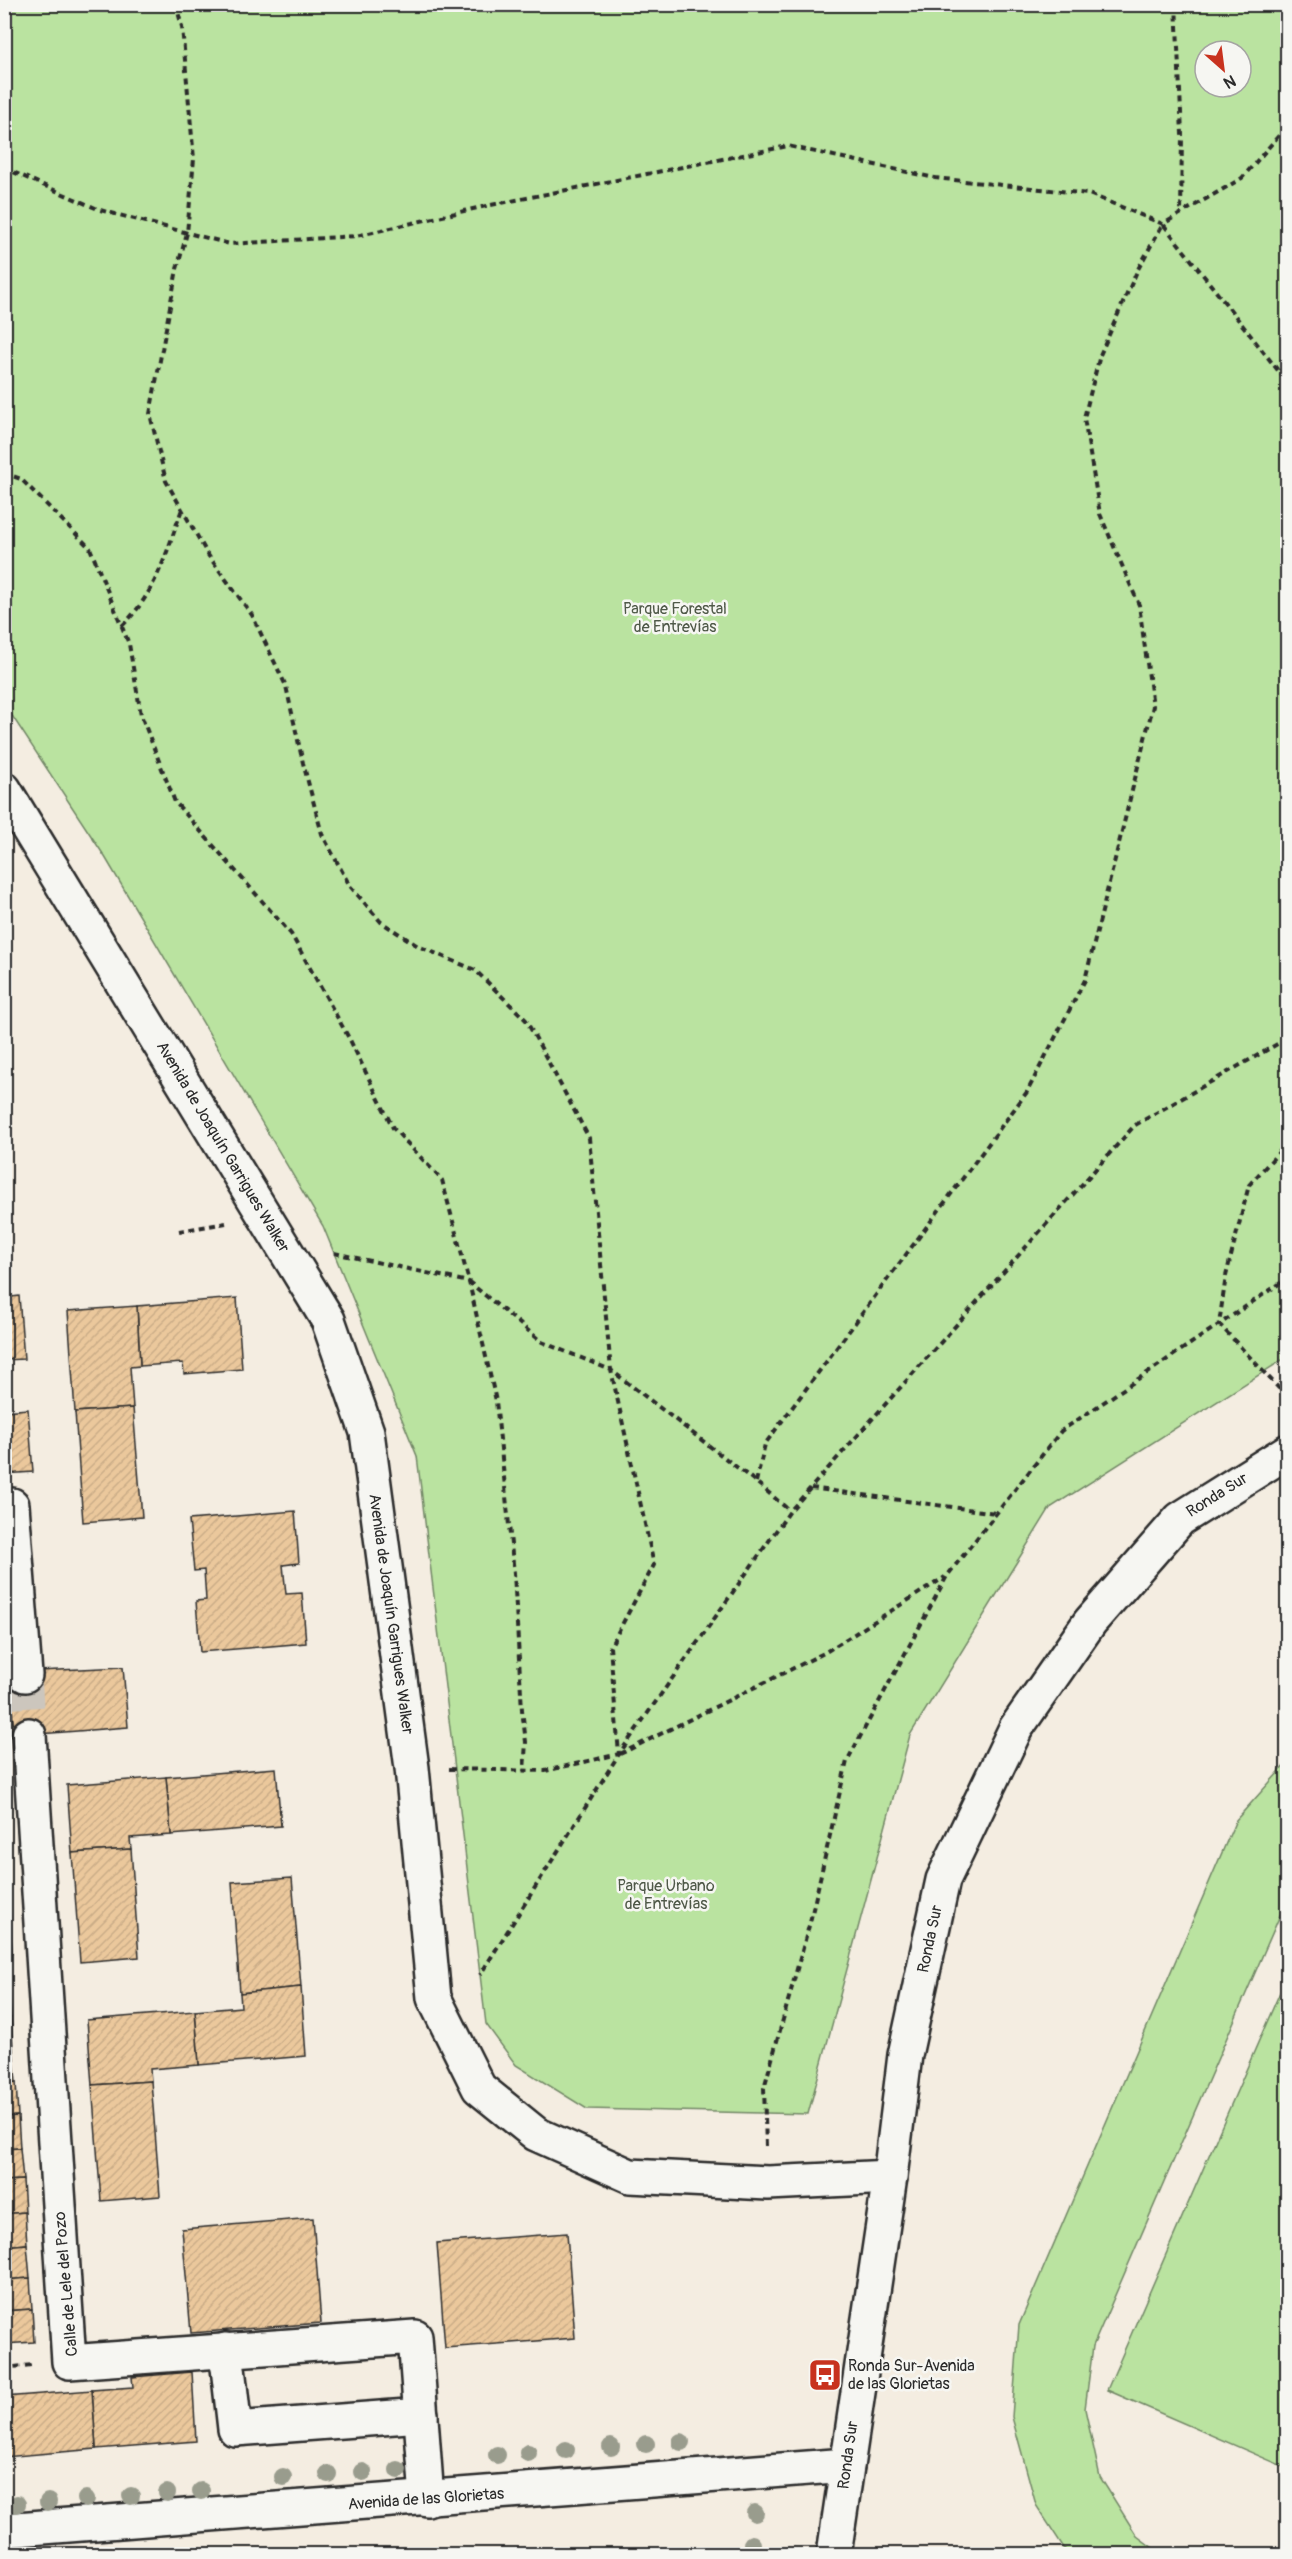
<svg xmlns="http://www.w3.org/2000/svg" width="1292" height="2559" font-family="Pangolin,sans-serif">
<defs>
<pattern id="building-hatch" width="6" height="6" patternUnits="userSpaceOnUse" patternTransform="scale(1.5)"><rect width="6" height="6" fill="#ebc89c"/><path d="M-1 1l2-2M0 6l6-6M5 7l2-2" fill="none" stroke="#caac87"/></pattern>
</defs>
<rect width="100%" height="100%" fill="#f4ede1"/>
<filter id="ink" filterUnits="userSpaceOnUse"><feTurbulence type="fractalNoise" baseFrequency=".0167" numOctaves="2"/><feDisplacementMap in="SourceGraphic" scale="12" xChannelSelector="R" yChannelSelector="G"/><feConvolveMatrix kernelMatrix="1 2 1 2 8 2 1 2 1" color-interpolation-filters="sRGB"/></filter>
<g filter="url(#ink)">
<!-- park -->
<g fill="#bae3a0" stroke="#728766" stroke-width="1.5" fill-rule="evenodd">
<path d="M 4,5 L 1287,5 L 1287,1357 L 1050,1508 L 910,1735 L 808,2114 L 587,2109 L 516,2065 L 486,2024 L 417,1456 L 323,1226 L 105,857 L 5,705 ZM 1205,51 L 1241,51 L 1241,87 L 1205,87 Z"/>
<polygon points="1287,1763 1287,1899 1093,2346 1085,2409 1100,2477 1137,2536 1161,2554 1068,2554 1036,2505 1012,2417 1019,2325 1236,1820"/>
<polygon points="1287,1976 1287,2468 1107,2390"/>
</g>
<!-- building -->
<g fill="url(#building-hatch)" stroke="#2b2b2b" stroke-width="1.5">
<polygon points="19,1296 24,1359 4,1360 4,1298"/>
<polygon points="237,1298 242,1369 184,1374 183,1363 140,1366 137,1306"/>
<polygon points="137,1306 140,1366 130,1367 133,1408 75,1412 68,1311"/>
<polygon points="133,1408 142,1517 83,1522 75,1412"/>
<polygon points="28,1409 33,1472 4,1474 4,1411"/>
<polygon points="295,1511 299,1563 283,1565 286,1594 302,1593 306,1643 200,1652 196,1601 206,1600 204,1570 194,1571 189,1520"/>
<polygon points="123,1667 128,1727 14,1736 9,1677 37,1674 38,1671"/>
<polygon points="9,1677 14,1736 4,1737 4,1678"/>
<polygon points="276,1768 281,1826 171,1835 166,1777"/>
<polygon points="166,1777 171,1835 130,1838 131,1849 72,1853 67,1785"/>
<polygon points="131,1849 139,1957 80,1962 72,1853"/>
<polygon points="4,1855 7,1887 4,1887"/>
<polygon points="292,1878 301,1987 240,1993 232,1882"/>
<polygon points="4,1887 7,1887 10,1920 4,1920"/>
<polygon points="4,1920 10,1920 12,1952 4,1952"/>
<polygon points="4,1952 9,1985 4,1986"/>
<polygon points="9,1985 11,2018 4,2018 4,1986"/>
<polygon points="301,1987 306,2056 199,2065 195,2011 241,2007 240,1993"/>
<polygon points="195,2011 199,2065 150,2069 151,2081 92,2085 87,2020"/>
<polygon points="4,2018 11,2018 13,2049 4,2050"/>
<polygon points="13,2049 16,2082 4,2083 4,2050"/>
<polygon points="151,2081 160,2196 101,2201 92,2085"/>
<polygon points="16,2082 18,2116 4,2117 4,2083"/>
<polygon points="18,2116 20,2148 4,2149 4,2117"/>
<polygon points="20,2148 23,2180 4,2181 4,2149"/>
<polygon points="23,2180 25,2212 4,2214 4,2181"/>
<polygon points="25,2212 27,2244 4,2246 4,2214"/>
<polygon points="313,2218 321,2323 191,2333 182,2229"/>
<polygon points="567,2233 575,2338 445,2348 437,2243"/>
<polygon points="27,2244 30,2278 4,2280 4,2246"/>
<polygon points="30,2278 32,2309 4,2311 4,2280"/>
<polygon points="32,2309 34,2342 4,2344 4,2311"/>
<polygon points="192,2372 196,2441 96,2449 92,2390 133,2387 132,2377"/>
<polygon points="92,2390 96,2449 4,2457 4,2397"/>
</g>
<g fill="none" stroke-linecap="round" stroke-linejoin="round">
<!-- minor-tunnel -->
<polyline stroke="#ccc6bd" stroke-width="33" stroke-dasharray="33 16" stroke-linecap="butt" points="25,1675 29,1735"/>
<defs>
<g id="minor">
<polyline points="4,789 328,1320 367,1432 412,1768 434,1998 479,2088 536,2134 630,2176 768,2183 890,2177"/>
<polyline points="4,1506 12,1505 25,1675"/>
<polyline points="29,1735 69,2362 415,2337 427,2499"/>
<polyline points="226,2350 235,2429 421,2415"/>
<polyline points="4,2530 847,2465"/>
<polyline points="834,2554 890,2177 905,2055 943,1880 1016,1728 1090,1622 1180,1519 1288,1451"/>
</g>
</defs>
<!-- minor casing -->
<use href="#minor" stroke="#2b2b2b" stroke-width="38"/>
<!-- path -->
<g stroke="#2b2b2b" stroke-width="4" stroke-dasharray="6 4.5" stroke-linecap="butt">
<polyline points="176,4 182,27 194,159 187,233 177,269 150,414 166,481 208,555 252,615 286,686 303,763 322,834 350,886 381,922 418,946 475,970 526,1020 589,1138 611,1370 756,1482 790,1511"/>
<polyline points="1176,4 1182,134 1181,214"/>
<polyline points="4,168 100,210 230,244 356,236 486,206 788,146 935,178 1089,194 1163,224 1242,178 1288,125"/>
<polyline points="4,473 21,479 90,548 129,644 141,715 175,802 291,934 350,1040 393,1128 442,1180 469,1282 542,1342 611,1370 654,1565 610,1647 619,1754 480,1975"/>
<path d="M 122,626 C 156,593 166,554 182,509"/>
<polyline points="1288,1142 1249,1185 1226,1276 1219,1324 1288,1398"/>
<polyline points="179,1231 226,1223"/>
<polyline points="334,1253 469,1282 496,1401 514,1573 522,1710 526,1742 524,1771"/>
<polyline points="756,1482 765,1444 1027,1092 1085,980 1153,706 1139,605 1100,514 1084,418 1100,355 1138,269 1163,224 1288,383"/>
<polyline points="811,1488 996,1513"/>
<polyline points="620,1754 824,1653 945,1577"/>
<polyline points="449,1769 545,1771 619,1754 790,1511 1135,1125 1288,1038"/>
<polyline points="766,2146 764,2088 810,1922 847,1761 947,1576 1061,1431 1288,1278"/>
<polyline points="4,2368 32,2365"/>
</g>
<!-- minor -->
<use href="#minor" stroke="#f6f6f2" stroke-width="33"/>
</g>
<!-- trees -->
<g fill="#999c8d">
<circle cx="681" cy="2442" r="9"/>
<circle cx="646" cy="2444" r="9"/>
<circle cx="611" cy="2447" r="9"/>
<circle cx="566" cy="2450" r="9"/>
<circle cx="528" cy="2453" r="9"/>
<circle cx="497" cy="2455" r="9"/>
<circle cx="398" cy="2470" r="9"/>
<circle cx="363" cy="2472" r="9"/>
<circle cx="328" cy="2474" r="9"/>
<circle cx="283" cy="2477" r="9"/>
<circle cx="201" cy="2491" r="9"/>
<circle cx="167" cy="2493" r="9"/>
<circle cx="131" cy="2496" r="9"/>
<circle cx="86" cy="2499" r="9"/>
<circle cx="48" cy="2502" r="9"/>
<circle cx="17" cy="2504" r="9"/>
<circle cx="755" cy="2513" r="9"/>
<circle cx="752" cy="2544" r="9"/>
</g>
</g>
<!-- icons -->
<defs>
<symbol id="bus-square" viewBox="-11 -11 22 22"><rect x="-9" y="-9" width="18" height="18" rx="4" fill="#c8321e" stroke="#f6f6f2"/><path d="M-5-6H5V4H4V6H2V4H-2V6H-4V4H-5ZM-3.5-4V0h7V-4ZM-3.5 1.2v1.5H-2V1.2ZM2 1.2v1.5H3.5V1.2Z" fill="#fff"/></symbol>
</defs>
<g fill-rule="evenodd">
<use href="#bus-square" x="806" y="2356" width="38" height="38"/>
</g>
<g text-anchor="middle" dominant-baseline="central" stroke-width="5" stroke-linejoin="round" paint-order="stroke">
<!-- park labels -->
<g font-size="16" fill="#4f5948" stroke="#f6f6f2">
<text x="675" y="609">Parque Forestal<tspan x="675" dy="18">de Entrevías</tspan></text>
<text x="666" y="1886">Parque Urbano<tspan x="666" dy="18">de Entrevías</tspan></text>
</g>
<!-- street labels -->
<g font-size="16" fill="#2b2b2b" stroke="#f6f6f2">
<text transform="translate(223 1147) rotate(59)">Avenida de Joaquín Garrigues Walker</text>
<text transform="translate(1217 1495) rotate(-32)">Ronda Sur</text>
<text transform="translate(391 1614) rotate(82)">Avenida de Joaquín Garrigues Walker</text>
<text transform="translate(930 1939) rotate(-78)">Ronda Sur</text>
<text transform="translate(66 2284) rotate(-95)">Calle de Lele del Pozo</text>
<text transform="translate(848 2455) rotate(-82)">Ronda Sur</text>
<text transform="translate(426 2499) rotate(-4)">Avenida de las Glorietas</text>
</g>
<!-- poi labels -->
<g font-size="16" fill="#2b2b2b" stroke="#f6f6f2" text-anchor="start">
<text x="848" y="2366">Ronda Sur-Avenida<tspan x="848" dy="18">de las Glorietas</tspan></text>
</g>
</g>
<!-- margin -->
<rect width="1292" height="2559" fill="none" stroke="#f6f6f2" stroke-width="24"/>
<rect x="12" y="12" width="1268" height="2535" fill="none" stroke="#2b2b2b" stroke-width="2" filter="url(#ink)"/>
<!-- north arrow -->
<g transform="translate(1223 69) rotate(152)"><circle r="28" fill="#f6f6f2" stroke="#a5a5a2" stroke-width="1.5"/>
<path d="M0-4.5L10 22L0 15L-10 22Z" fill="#c8321e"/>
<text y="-9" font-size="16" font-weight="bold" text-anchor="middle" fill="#2b2b2b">N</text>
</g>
</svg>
